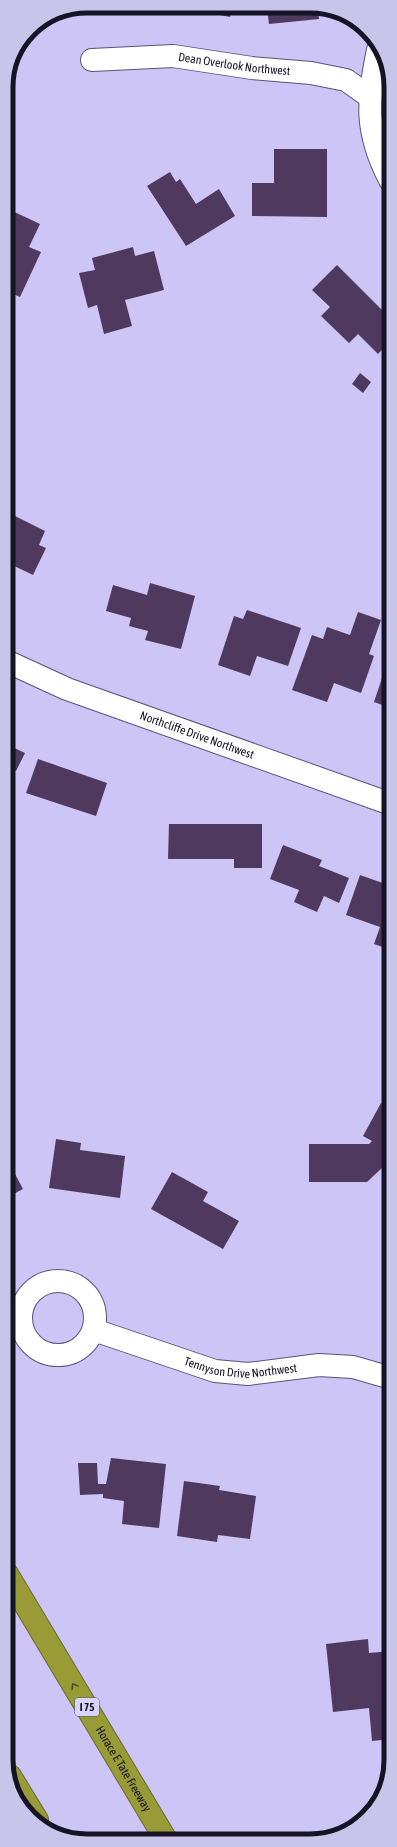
<svg xmlns="http://www.w3.org/2000/svg" width="397" height="1847" font-family="'Asap Condensed',sans-serif">
<rect width="100%" height="100%" fill="#ccc5f5"/>
<!-- building -->
<g fill="#4f395e">
<polygon points="179,7 219,7 232,8 230,17"/>
<polygon points="267,8 318,9 319,19 269,24"/>
<polygon points="274,149 327,149 327,217 252,216 252,183 274,183"/>
<polygon points="170,172 176,182 180,179 196,204 219,189 235,216 186,246 147,186"/>
<polygon points="6,208 40,224 29,247 41,252 20,297 6,291"/>
<polygon points="133,247 135,256 154,251 164,290 125,300 132,326 104,334 97,305 88,308 79,273 95,270 92,258"/>
<polygon points="337,265 390,318 390,341 378,354 358,334 349,343 321,316 330,307 312,290"/>
<polygon points="360,373 371,382 363,393 352,384"/>
<polygon points="7,512 45,531 39,545 46,548 33,575 6,562"/>
<polygon points="150,583 195,596 181,649 145,640 148,631 129,626 131,618 106,611 113,585 147,595"/>
<polygon points="247,610 301,628 288,666 257,656 250,676 218,665 234,616 243,619"/>
<polygon points="358,612 381,620 369,654 374,656 361,693 334,683 327,702 292,690 312,635 323,639 327,627 350,635"/>
<polygon points="382,678 391,681 391,708 374,702"/>
<polygon points="6,744 25,753 16,771 8,767 6,771"/>
<polygon points="38,759 107,783 96,816 26,793"/>
<polygon points="169,824 262,824 262,868 234,868 234,859 168,859"/>
<polygon points="283,845 322,860 319,866 349,878 339,903 324,896 317,912 294,902 299,890 270,879"/>
<polygon points="360,875 391,886 388,892 391,893 391,950 374,944 380,927 346,915"/>
<polygon points="381,1103 391,1109 391,1141 382,1154 384,1166 367,1182 309,1182 309,1144 369,1144 372,1141 363,1136"/>
<polygon points="56,1139 81,1143 80,1150 125,1156 120,1198 49,1188"/>
<polygon points="6,1157 23,1189 6,1198"/>
<polygon points="172,1172 208,1192 203,1201 239,1221 223,1249 151,1209"/>
<polygon points="111,1458 166,1464 159,1528 122,1524 124,1501 103,1498 103,1494 80,1495 78,1463 97,1463 98,1484 106,1484"/>
<polygon points="184,1481 220,1486 219,1490 256,1496 250,1539 218,1535 217,1542 177,1536"/>
<polygon points="368,1639 369,1653 391,1651 391,1739 372,1741 369,1708 333,1712 326,1644"/>
</g>
<g fill="none" stroke-linecap="round" stroke-linejoin="round">
<defs>
<g id="street">
<path d="M 378,50 C 367,102 365,132 390,180"/>
<path id="s1" d="M 92,60 L 173,56 L 252,68 L 311,73 L 346,80 L 370,97"/>
<path id="s2" d="M 6,661 L 67,689 L 391,804"/>
<circle cx="58" cy="1318" r="37"/>
<path id="s3" d="M 94,1330 L 215,1371 L 248,1374 L 319,1365 L 353,1367 L 391,1378"/>
</g>
<g id="highway">
<path id="s4" d="M 7,1574 L 166,1840"/>
<polyline points="10,1776 37,1820"/>
</g>
</defs>
<!-- street casing -->
<use href="#street" stroke="#59527b" stroke-width="24"/>
<!-- highway casing -->
<use href="#highway" stroke="#6a6b30" stroke-width="24"/>
<!-- street -->
<use href="#street" stroke="#fff" stroke-width="22"/>
<!-- highway -->
<use href="#highway" stroke="#989b36" stroke-width="22"/>
</g>
<!-- one-way arrows -->
<defs><path id="oneway-chevron" d="M-2-3.5L2.5 0L-2 3.5" fill="none" stroke-width="1.6" stroke-linecap="round" stroke-linejoin="round"/></defs>
<use stroke="#50502c" href="#oneway-chevron" transform="translate(74 1686) rotate(-121)"/>
<g text-anchor="middle" dominant-baseline="central" stroke-width="4" stroke-linejoin="round" paint-order="stroke">
<!-- shield labels -->
<rect fill="#d9d4fb" stroke="#504d64" stroke-width="1" x="75" y="1698" width="24" height="18" rx="3"/>
<g font-size="11" font-weight="bold" fill="#161324">
<text x="87" y="1707">I 75</text>
</g>
<!-- street labels -->
<g font-size="12" fill="#161324" stroke="#d9d4fb">
<text stroke="none"><textPath href="#s1" startOffset="143">Dean Overlook Northwest</textPath></text>
<text stroke="none"><textPath href="#s2" startOffset="205">Northcliffe Drive Northwest</textPath></text>
<text stroke="none"><textPath href="#s3" startOffset="153">Tennyson Drive Northwest</textPath></text>
<text stroke="none"><textPath href="#s4" startOffset="227">Horace E Tate Freeway</textPath></text>
</g>
</g>
<!-- crop -->
<path d="M0 0H397V1847H0ZM87 13H310A74 74 0 0 1 384 87V1760A74 74 0 0 1 310 1834H87A74 74 0 0 1 13 1760V87A74 74 0 0 1 87 13Z" fill="#c9c5ea" fill-rule="evenodd"/>
<path fill="none" stroke="#161324" stroke-width="5" d="M87 13H310A74 74 0 0 1 384 87V1760A74 74 0 0 1 310 1834H87A74 74 0 0 1 13 1760V87A74 74 0 0 1 87 13Z"/>
</svg>
